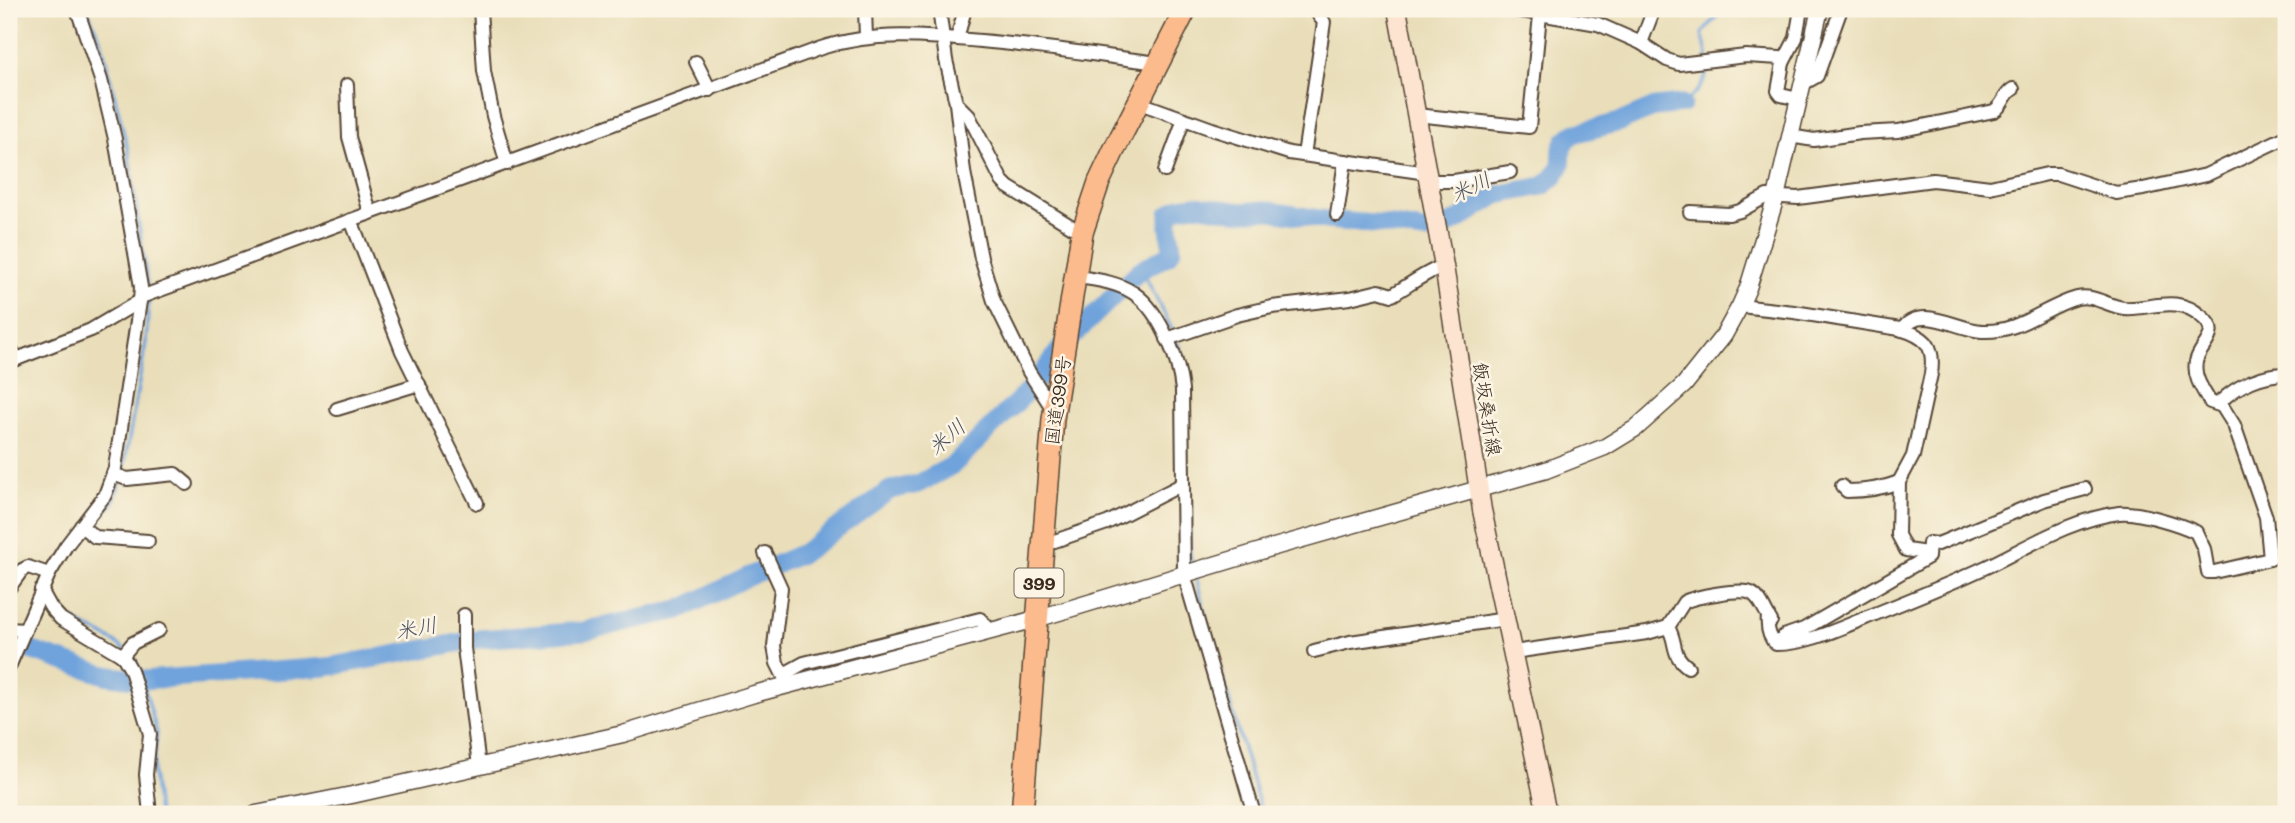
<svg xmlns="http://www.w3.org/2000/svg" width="2295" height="823" font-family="Mali,'Klee One',sans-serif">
<rect width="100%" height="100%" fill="#fcf5e5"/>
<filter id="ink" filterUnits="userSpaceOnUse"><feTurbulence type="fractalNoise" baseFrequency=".0143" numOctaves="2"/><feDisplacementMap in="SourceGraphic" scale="14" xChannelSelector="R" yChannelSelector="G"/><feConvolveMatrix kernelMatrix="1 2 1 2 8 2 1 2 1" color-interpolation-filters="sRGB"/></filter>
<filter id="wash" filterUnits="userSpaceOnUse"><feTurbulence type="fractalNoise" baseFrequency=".00686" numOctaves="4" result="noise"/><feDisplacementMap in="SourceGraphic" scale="28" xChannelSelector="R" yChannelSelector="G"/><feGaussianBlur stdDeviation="1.57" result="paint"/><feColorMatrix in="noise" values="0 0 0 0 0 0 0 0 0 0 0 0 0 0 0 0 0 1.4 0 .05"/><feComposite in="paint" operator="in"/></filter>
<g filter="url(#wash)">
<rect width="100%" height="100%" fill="#e9deb9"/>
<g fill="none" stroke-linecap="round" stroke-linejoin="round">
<!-- stream -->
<g stroke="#70a3db" stroke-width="3.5">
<polyline points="87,9 101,41 128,150 148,289"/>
<path d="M 1682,104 C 1711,84 1712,65 1702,34 L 1723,9"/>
<path d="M 1139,271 L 1147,280 C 1164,315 1188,351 1188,392"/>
<polyline points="123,472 146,342 149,297"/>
<polyline points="90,529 113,503 121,480"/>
<polyline points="1190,532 1190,554 1193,566"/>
<path d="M 85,535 C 70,552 38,590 62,612 C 78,626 106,633 124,649"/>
<polyline points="1196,577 1209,631 1262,814"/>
<polyline points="129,654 135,660 141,675 157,733 153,772 158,814"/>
</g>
<!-- river -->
<polyline stroke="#70a3db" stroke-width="19" points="9,643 105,675 142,680 327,667 479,639 584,631 679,610 745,578 803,553 890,490 918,484 953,465 1030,389 1064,345 1139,271 1169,255 1172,249 1169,228 1169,214 1180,207 1196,205 1240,212 1265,210 1326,220 1385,225 1424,231 1436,230 1457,221 1497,195 1543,186 1554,177 1561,165 1562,149 1565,141 1573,134 1620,122 1655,107 1682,104"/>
</g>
</g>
<g filter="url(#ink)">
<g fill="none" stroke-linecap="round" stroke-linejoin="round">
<defs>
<g id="minor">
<polyline points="480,9 484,71 493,116 507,164"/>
<polyline points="865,9 866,37"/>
<polyline points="939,9 946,60 956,103 964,172 981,258 994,301 1029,372 1054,411"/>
<polyline points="1509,9 1598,24 1641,43 1667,60 1679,64 1746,56 1780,58 1783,63 1778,91 1781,95 1798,99"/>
<polyline points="957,39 965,9"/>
<polyline points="1641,43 1654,9"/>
<polyline points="696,62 710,90"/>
<polyline points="1783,63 1796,38 1801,9"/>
<polyline points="347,85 349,137 370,213"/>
<polyline points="1801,85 1817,76 1841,9"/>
<polyline points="1137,102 1212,129 1289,153 1427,173"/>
<polyline points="956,103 969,116 1002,181 1008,187 1082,233"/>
<polyline points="1416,115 1529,127 1540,15"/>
<path d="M 1790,136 L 1814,140 L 1860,133 L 1898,131 L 1994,111 C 2004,105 2003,95 2013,89"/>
<polyline points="1304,155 1324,22 1319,16 1320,9"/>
<polyline points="1165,171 1184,119"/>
<polyline points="1428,181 1454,181 1510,172"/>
<polyline points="1690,212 1729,214 1740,211 1767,196 1798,198 1933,180 1990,187 2047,174 2058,174 2116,193 2143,189 2206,175 2286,137"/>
<polyline points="1337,215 1345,161"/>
<polyline points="351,220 402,351 477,503"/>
<path d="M 1075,277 C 1127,282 1148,293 1169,342 C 1176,358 1180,372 1182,390 L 1184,574 L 1254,814"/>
<path d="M 141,297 L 821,48 C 873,31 927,36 981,41 C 1040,46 1098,55 1157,63"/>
<path d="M 1740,306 L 1794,312 L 1900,329 C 1927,337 1935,346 1931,374 L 1913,456 L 1899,482 L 1898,535 L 1906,550 L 1927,553"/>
<path d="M 1167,339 L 1237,315 L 1272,307 L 1350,298 L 1379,291 L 1392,295 C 1408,286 1427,271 1444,266"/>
<polyline points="9,346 17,359"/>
<polyline points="9,362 91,330 140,301"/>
<path d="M 2222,406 L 2221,401 C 2238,385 2262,374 2286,374"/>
<polyline points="337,409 419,384"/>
<polyline points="113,474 127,479 175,474 187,484"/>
<path d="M 1842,486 L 1847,491 C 1866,491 1881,489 1899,482"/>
<polyline points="81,526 95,537 148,541"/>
<polyline points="1043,545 1107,523 1181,485"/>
<polyline points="765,553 781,588 774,646 777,663 785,679"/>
<polyline points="9,588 22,570 28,567 49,574"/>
<polyline points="41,590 51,608 61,619 123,656 131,670 150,734 146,775 150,814"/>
<polyline points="464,615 464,648 479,766"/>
<path d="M 1768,616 C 1767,626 1768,637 1776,644 C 1806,644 1836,630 1863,619 C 1904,602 1946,586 1986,567 C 2028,547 2071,519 2119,513 C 2138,511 2179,524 2196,532 L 2204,549 L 2208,572 L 2214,572 L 2270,559 L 2266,517 L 2234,425 L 2222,406 L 2210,402 C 2203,390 2193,377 2196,362 C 2199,345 2224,334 2201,316 C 2175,294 2151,310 2124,308 C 2107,306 2094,294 2077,298 C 2044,307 2020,333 1982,331 C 1958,330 1919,303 1902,330"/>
<path d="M 1668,627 C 1678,644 1670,654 1688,667"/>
<polyline points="9,629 25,630"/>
<polyline points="1784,636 1804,629 1928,557 1929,543 1938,544 2044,500 2085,489"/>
<polyline points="1314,651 1350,642 1506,619"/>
<path d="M 1513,652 L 1647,633 L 1668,627 L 1684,602 C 1694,597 1740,588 1751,593 C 1761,598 1765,612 1771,621"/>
<polyline points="122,656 133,643 159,630"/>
<polyline points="9,667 49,574 66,546 105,495 115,468 140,301 141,287 115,139 101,80 77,9"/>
<polyline points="784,674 804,663 980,619 991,631"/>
</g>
<polyline id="tertiary" points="256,814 352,795 623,734 754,694 1036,619 1274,547 1546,470 1605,447 1636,428 1684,385 1724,335 1740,306 1748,288 1776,197 1820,9"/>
<polyline id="secondary" points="1397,9 1444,266 1482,510 1547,814"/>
<polyline id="trunk" points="1022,814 1053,419 1082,233 1099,182 1114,150 1186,9"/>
</defs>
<!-- minor casing -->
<use href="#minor" stroke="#554535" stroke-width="16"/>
<!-- tertiary casing -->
<use href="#tertiary" stroke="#554535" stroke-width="19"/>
<!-- secondary casing -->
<use href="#secondary" stroke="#554535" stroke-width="21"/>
<!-- trunk casing -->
<use href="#trunk" stroke="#554535" stroke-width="24"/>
<!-- minor -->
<use href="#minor" stroke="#fff" stroke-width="12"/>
<!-- tertiary -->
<use href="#tertiary" stroke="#fff" stroke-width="16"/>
<!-- secondary -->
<use href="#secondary" stroke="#fde4d1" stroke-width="18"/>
<!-- trunk -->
<use href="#trunk" stroke="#fbbb8c" stroke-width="21"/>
</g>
</g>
<g text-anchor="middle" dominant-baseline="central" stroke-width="5" stroke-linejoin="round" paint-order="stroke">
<!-- shield labels -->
<rect fill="#fcf5e5" stroke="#75675a" stroke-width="2" x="1014.5" y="568.5" width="49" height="29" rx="5"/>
<g font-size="18" font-weight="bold" fill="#3b2a1e">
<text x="1039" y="583">399</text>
</g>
<!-- street labels -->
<g font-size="19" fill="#3b2a1e" stroke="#fcf5e5">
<text transform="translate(1057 400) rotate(-82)">国道399号</text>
<text transform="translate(1488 409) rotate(81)">飯坂桑折線</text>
</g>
<!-- water labels -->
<g font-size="21" font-style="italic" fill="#4e5460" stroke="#fcf5e5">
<text transform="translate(1470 186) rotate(-26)">米川</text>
<text transform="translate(946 436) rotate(-41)">米川</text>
<text transform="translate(416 627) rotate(-10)">米川</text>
</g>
</g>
<!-- margin -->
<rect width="2295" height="823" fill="none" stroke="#fcf5e5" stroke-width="35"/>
</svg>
